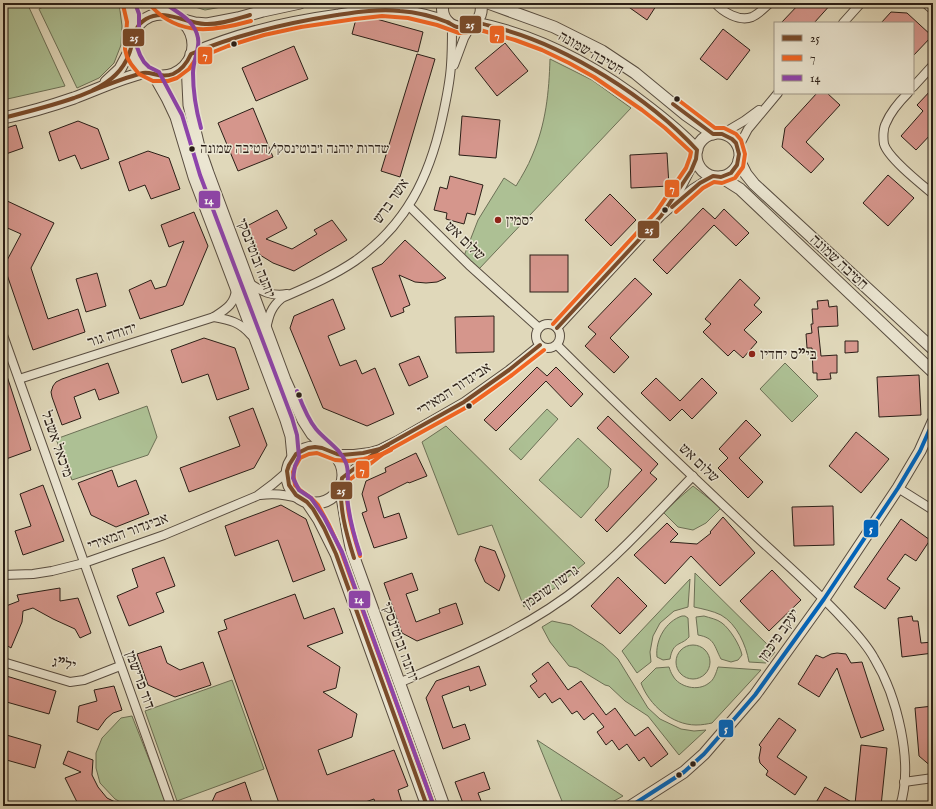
<svg xmlns="http://www.w3.org/2000/svg" width="936" height="809" font-family="'IM FELL English','Frank Ruhl Libre',serif">
<rect width="100%" height="100%" fill="#e0d8ba"/>
<filter id="stains"><feTurbulence type="fractalNoise" baseFrequency=".005" numOctaves="4"/><feColorMatrix values="0 0 0 0 .2 0 0 0 0 .09 0 0 0 0 .02 0 0 0 .5 -.17"/></filter>
<radialGradient id="worn" r=".72"><stop offset=".6" stop-color="#630" stop-opacity="0"/><stop offset="1" stop-color="#630" stop-opacity=".3"/></radialGradient>
<!-- green -->
<g fill="#adc094" stroke="#6c7056">
<polygon points="3,3 27,3 65,86 3,100"/>
<polygon points="51,3 119,3 122,26 121,45 114,63 99,78 77,88 39,9"/>
<polygon points="182,3 243,3 205,10"/>
<path d="M 550,59 L 592,80 L 631,108 L 479,269 L 464,256 L 478,220 L 504,178 L 516,186 C 522,176 528,166 532,156 C 546,124 549,92 550,59 Z"/>
<polygon points="785,363 818,396 792,422 760,389"/>
<polygon points="147,406 157,437 148,455 72,480 56,439"/>
<polygon points="547,409 558,419 521,460 509,449"/>
<polygon points="446,426 585,563 555,588 524,607 492,525 458,535 422,442"/>
<polygon points="578,438 611,469 608,487 581,518 539,480"/>
<polygon points="693,486 721,508 706,523 693,530 678,527 663,512"/>
<path d="M 695,573 L 775,652 L 766,663 L 749,662 C 746,645 737,624 721,615 C 713,611 703,609 694,607 Z"/>
<polygon points="690,579 688,607 674,611 660,623 653,636 650,652 651,662 637,673 622,651"/>
<path d="M 682,616 L 685,616 L 688,618 L 689,637 C 681,646 673,641 670,659 L 663,660 L 657,657 C 655,640 666,621 682,616 Z"/>
<path d="M 704,616 C 710,618 717,619 722,623 C 730,629 740,645 742,655 L 738,660 L 731,662 L 721,659 C 714,646 715,638 698,635 L 696,617 Z"/>
<polygon points="552,621 571,625 603,645 618,659 648,708 660,719 681,729 694,731 706,730 679,755 648,716 625,701 609,686 605,685 577,668 569,666 550,642 542,627"/>
<circle cx="693" cy="662" r="17"/>
<path d="M 669,667 C 670,670 671,673 673,676 C 679,687 698,692 709,683 C 714,680 716,673 718,667 L 761,670 L 712,723 C 707,724 702,725 696,725 C 672,725 649,705 641,683 L 656,668 Z"/>
<polygon points="232,680 264,769 177,801 145,711"/>
<polygon points="132,716 167,805 128,806 115,799 100,783 96,768 96,753 102,738 121,718"/>
<polygon points="537,740 623,796 605,806 564,806"/>
</g>
<!-- building -->
<g fill="#d5968c" stroke="#2b1f17">
<polygon points="623,3 658,3 647,20"/>
<polygon points="800,3 832,3 814,23 781,23"/>
<polygon points="891,12 907,13 932,36 913,56 913,23 881,23"/>
<polygon points="373,18 423,32 418,52 352,34 356,19"/>
<polygon points="723,29 750,50 727,80 700,59"/>
<polygon points="505,43 528,71 497,96 475,68"/>
<polygon points="294,46 308,79 256,101 242,68"/>
<polygon points="417,54 435,59 400,177 381,171"/>
<polygon points="933,88 933,132 916,150 901,136 923,111 917,105"/>
<polygon points="817,93 827,93 840,105 806,142 824,159 811,173 782,147 785,128"/>
<polygon points="253,108 273,157 238,171 218,123"/>
<polygon points="462,116 500,120 496,158 459,155"/>
<polygon points="78,121 98,129 109,159 81,169 75,155 59,161 49,132"/>
<polygon points="16,125 23,148 3,155 3,129"/>
<polygon points="148,151 169,158 180,189 151,199 145,185 129,191 119,162"/>
<polygon points="667,153 669,186 631,188 630,155"/>
<polygon points="888,175 914,198 888,226 863,203"/>
<polygon points="450,176 483,185 475,215 467,213 464,224 446,219 447,213 434,210 440,187 447,189"/>
<polygon points="610,194 636,220 611,246 585,220"/>
<polygon points="3,199 54,223 31,268 48,319 78,309 85,332 33,350 4,266 21,234 3,226"/>
<polygon points="703,208 715,219 724,209 749,233 736,246 714,225 667,274 653,260"/>
<polygon points="277,210 287,228 266,239 292,249 317,234 314,230 332,220 347,240 294,271 273,263 260,255 247,226"/>
<polygon points="194,212 208,246 183,305 140,319 129,290 151,280 155,289 166,286 184,241 169,247 161,225"/>
<polygon points="405,240 446,278 437,282 426,283 415,282 399,275 410,305 403,308 404,312 391,317 372,268 382,264"/>
<rect x="530" y="255" width="38" height="37"/>
<polygon points="97,273 106,306 86,312 76,279"/>
<polygon points="635,278 652,294 610,338 629,357 614,373 585,346 596,334 588,327"/>
<polygon points="740,279 760,298 754,305 762,312 744,330 757,342 743,358 734,350 728,356 703,332 711,324 705,319"/>
<polygon points="333,299 345,329 328,336 340,366 356,360 362,374 375,368 394,414 367,426 323,408 290,328 294,316"/>
<polygon points="828,300 829,307 837,306 838,326 818,327 821,356 837,355 837,373 830,373 831,379 817,380 817,373 813,373 812,348 807,348 806,334 812,333 811,324 813,324 812,309 818,309 817,301"/>
<polygon points="494,316 494,352 456,353 455,317"/>
<polygon points="204,338 235,348 249,389 217,400 208,374 182,383 171,350"/>
<polygon points="845,341 858,341 858,352 845,353"/>
<polygon points="419,356 428,377 409,386 399,364"/>
<polygon points="108,363 119,393 99,400 95,389 74,397 81,418 62,425 52,397 51,392 53,386 56,382 62,379"/>
<polygon points="537,367 547,376 556,367 583,394 571,407 546,381 496,431 484,420"/>
<polygon points="3,370 5,370 31,450 6,459 3,449"/>
<polygon points="919,375 921,415 879,417 877,377"/>
<polygon points="656,378 680,401 702,378 717,393 692,419 682,409 670,421 641,393"/>
<polygon points="253,408 267,445 254,468 189,492 180,468 240,446 229,417"/>
<polygon points="608,416 658,464 650,473 657,479 607,532 595,520 642,470 597,428"/>
<polygon points="746,420 761,435 739,458 763,482 748,498 718,468 728,458 719,449"/>
<polygon points="856,432 889,459 861,493 829,466"/>
<polygon points="416,453 427,476 409,483 408,482 378,497 384,518 399,513 407,538 374,548 362,513 367,511 362,494 366,481 386,472 385,468"/>
<polygon points="112,470 118,487 136,480 149,514 116,527 91,515 78,483"/>
<polygon points="43,485 64,541 23,555 15,531 31,526 20,494"/>
<polygon points="281,505 306,519 325,570 293,582 278,540 235,556 225,526"/>
<polygon points="833,506 834,545 794,546 792,507"/>
<polygon points="723,517 755,553 720,586 691,556 665,584 634,555 667,523 678,534 670,542 697,544 711,533 710,532"/>
<polygon points="901,519 930,540 916,561 905,554 887,579 900,588 885,609 854,587"/>
<polygon points="480,546 495,551 505,576 499,591 485,582 475,560"/>
<polygon points="164,557 175,586 156,593 164,612 129,626 117,596 138,587 132,569"/>
<polygon points="772,570 801,600 769,631 740,601"/>
<polygon points="412,573 418,590 406,594 416,622 440,613 439,609 456,603 463,624 417,641 402,633 384,583"/>
<polygon points="618,577 647,606 620,634 591,606"/>
<polygon points="60,588 60,601 78,598 91,633 80,638 75,629 53,619 33,608 23,611 22,622 11,648 3,643 3,632 7,617 6,606 19,601 17,595"/>
<polygon points="295,594 304,619 334,608 343,633 307,646 340,667 336,688 323,692 357,714 352,737 318,750 327,775 394,750 408,786 398,790 403,806 376,806 374,799 354,806 280,806 218,632 227,629 224,620"/>
<polygon points="912,616 913,621 918,621 921,643 933,642 933,653 902,657 898,618"/>
<polygon points="161,646 167,663 180,670 203,662 211,685 175,697 148,685 137,654"/>
<polygon points="837,653 846,654 851,663 862,662 884,730 861,738 837,668 819,697 798,684 816,655 823,658 831,654"/>
<polygon points="548,662 568,690 581,681 606,715 615,708 635,736 648,727 668,754 651,767 644,757 639,761 627,744 619,750 612,740 606,745 597,732 604,727 593,713 584,720 577,711 572,714 560,698 552,703 545,693 539,698 530,686 537,681 532,674"/>
<polygon points="479,666 486,685 470,691 469,686 442,696 453,728 465,724 470,739 443,749 426,698 436,681"/>
<polygon points="3,675 56,691 49,714 3,701"/>
<polygon points="114,686 122,710 113,713 106,719 98,730 77,722 79,706 97,701 94,690"/>
<polygon points="933,706 933,768 919,756 915,708"/>
<polygon points="779,718 796,730 777,757 807,777 795,795 766,775 768,771 760,763 759,758 761,747 759,745"/>
<polygon points="3,734 41,745 35,768 3,759"/>
<polygon points="861,745 887,748 881,806 814,806 825,787 855,804"/>
<polygon points="68,751 93,760 92,775 98,787 107,798 123,806 79,806 65,778 81,772 63,764"/>
<polygon points="484,772 490,789 478,793 483,806 464,806 455,782"/>
<polygon points="245,782 253,806 210,806 216,793"/>
</g>
<g fill="none" stroke-linecap="round" stroke-linejoin="round">
<defs>
<g id="minor">
<path d="M 715,3 C 723,12 739,22 752,17 C 759,14 764,8 770,3"/>
<polyline points="925,3 933,10"/>
<polyline points="843,23 861,3"/>
<polyline points="454,65 464,38 471,26"/>
<polyline points="913,87 933,65"/>
<path d="M 908,93 C 899,102 891,111 886,123 C 883,128 883,138 884,144 C 888,158 921,184 933,194"/>
<polyline points="722,134 744,121 759,110"/>
<polyline points="738,148 748,129 778,93"/>
<polyline points="409,206 469,265 539,328"/>
<polyline points="669,206 681,188 696,159"/>
<path d="M 249,283 C 261,291 272,297 287,294"/>
<path d="M 214,317 C 230,320 240,322 251,335"/>
<circle cx="548" cy="336" r="12"/>
<polyline points="557,328 661,216 692,189 713,176"/>
<path d="M 266,329 C 269,315 271,307 282,298 C 307,287 333,276 355,261 C 406,225 429,178 442,119 C 446,101 450,83 451,65 C 452,52 452,39 452,26"/>
<polyline points="3,335 171,806"/>
<path d="M 557,345 C 623,411 691,475 759,539 C 787,565 816,590 842,618 C 854,631 866,643 874,658 C 897,696 914,763 900,806"/>
<path d="M 19,379 L 214,317 C 226,309 235,304 236,289"/>
<polyline points="333,454 354,454 370,452 380,449 396,441 464,402 509,370 540,345"/>
<polyline points="342,478 377,452"/>
<polyline points="898,488 933,510"/>
<path d="M 260,495 C 275,493 286,494 300,499"/>
<polyline points="3,575 33,574 52,571 84,563 164,535 257,496 273,484 287,472"/>
<polyline points="3,662 70,682 84,680 120,666"/>
<path d="M 399,683 C 463,655 529,628 583,584 C 622,552 657,513 693,476"/>
<polyline points="904,782 933,778"/>
</g>
<g id="tertiary">
<polyline points="129,3 133,15 133,34"/>
<polyline points="156,3 169,15"/>
<path d="M 443,3 C 437,35 486,36 481,3"/>
<polyline points="488,3 554,27 602,51 635,73 686,115 713,134"/>
<circle cx="162" cy="45" r="31"/>
<polyline points="180,19 195,23 207,24 238,18 263,11 300,3"/>
<path d="M 475,23 C 541,36 599,68 651,109 C 667,122 683,134 697,150"/>
<path d="M 191,54 C 238,33 288,22 339,15 C 361,11 386,8 409,12 C 422,14 435,18 448,22"/>
<polyline points="187,63 189,105 199,147 208,173 285,380 303,420 312,434 330,451"/>
<polyline points="154,75 167,98 176,117 194,177 286,420 291,436 293,457"/>
<polyline points="106,82 120,69 131,48"/>
<path d="M 3,118 C 27,113 51,106 74,98 C 98,89 121,78 146,72"/>
<circle cx="718" cy="155" r="22"/>
<polyline points="739,160 746,174 754,184 933,349"/>
<polyline points="721,177 740,189 933,372"/>
<circle cx="315" cy="475" r="28"/>
<polyline points="340,485 348,533 352,552 444,806"/>
<polyline points="307,502 319,520 336,554 427,806"/>
<polyline points="631,806 684,772 704,754 755,695 824,599 898,488 920,451 933,422"/>
</g>
</defs>
<!-- minor casing -->
<use href="#minor" stroke="#584d40" stroke-width="10"/>
<!-- tertiary casing -->
<use href="#tertiary" stroke="#584d40" stroke-width="13"/>
<!-- minor -->
<use href="#minor" stroke="#ebe6d2" stroke-width="8"/>
<!-- tertiary -->
<use href="#tertiary" stroke="#ebe6d2" stroke-width="11"/>
<defs>
<g id="bus-1">
<path d="M 93,90 C 108,83 123,71 129,54 C 134,42 132,27 146,19 C 165,8 185,23 205,24 C 220,25 236,19 250,15"/>
<path d="M 3,118 C 27,112 51,106 74,98 C 97,89 119,79 143,73 C 151,71 160,79 173,74 C 182,70 187,63 191,54 C 238,34 286,23 337,15 C 358,12 378,9 400,11 C 415,12 432,16 447,22 C 450,23 453,26 457,27 C 465,28 468,24 475,23 C 479,22 493,27 498,28 C 567,46 649,98 697,150 L 696,159 L 691,171 L 661,216 L 557,328"/>
<polyline points="672,207 700,183 713,176 721,177 731,173 737,165 739,154 736,143 732,139 722,134 713,134 673,104"/>
<path d="M 354,558 C 346,533 338,505 342,478 L 380,449 L 388,445"/>
<polyline points="427,806 336,554 324,528 313,509 307,502 296,495 289,485 287,471 289,465 296,454 308,448 315,447 322,448 337,454 342,455 363,453 380,449 464,402 509,370 540,345"/>
</g>
<g id="bus-2">
<polyline points="123,5 127,22 125,49 127,57 131,64 139,74 153,81 168,81 177,78 189,69 196,59 228,46 264,35 301,27 355,19 382,16 408,18 437,25 459,33 466,33 476,29 480,30 515,40 542,50 569,63 594,77 642,110 665,128 691,152 690,157 686,168 656,212 553,324"/>
<path d="M 152,7 C 180,37 215,31 251,21"/>
<polyline points="676,212 703,188 714,182 722,183 735,178 743,167 745,154 741,140 736,134 724,128 715,128 677,99"/>
<path d="M 360,556 C 353,533 344,506 348,481 L 383,454 L 391,450"/>
<polyline points="433,804 341,551 329,525 318,505 311,498 300,490 295,485 293,472 295,467 300,458 309,454 317,453 335,460 349,461 364,459 382,454 467,407 512,375 544,350"/>
</g>
<g id="bus-3">
<polyline points="135,3 139,14 139,35 137,47 140,55 144,62 149,67 159,72 182,115 200,175 292,418 297,435 299,457 295,466 293,478 299,490 311,498 324,517 342,552 433,804"/>
<path d="M 165,3 C 174,11 186,15 193,26 C 205,44 193,55 193,73 C 193,92 196,110 201,128"/>
<path d="M 297,391 C 302,404 307,418 316,429 C 326,441 340,448 346,463 C 350,473 347,486 347,497 C 349,517 354,536 360,554"/>
</g>
<polyline id="bus-4" points="631,806 684,772 704,754 755,695 824,599 898,488 920,451 933,422"/>
</defs>
<!-- bus-1 casing -->
<use href="#bus-1" stroke="#ebe6d2" stroke-width="7"/>
<!-- bus-2 casing -->
<use href="#bus-2" stroke="#ebe6d2" stroke-width="7"/>
<!-- bus-3 casing -->
<use href="#bus-3" stroke="#ebe6d2" stroke-width="7"/>
<!-- bus-4 casing -->
<use href="#bus-4" stroke="#ebe6d2" stroke-width="7"/>
<!-- bus-1 -->
<use href="#bus-1" stroke="#7a4b2a" stroke-width="4"/>
<!-- bus-2 -->
<use href="#bus-2" stroke="#f26522" stroke-width="4"/>
<!-- bus-3 -->
<use href="#bus-3" stroke="#8e44ad" stroke-width="4"/>
<!-- bus-4 -->
<use href="#bus-4" stroke="#0065bd" stroke-width="4"/>
</g>
<!-- markers -->
<g fill="#2b1f17" stroke="#ebe6d2" stroke-width="1.5">
<circle cx="234" cy="44" r="3.5"/>
<circle cx="677" cy="99" r="3.5"/>
<circle cx="192" cy="149" r="3.5"/>
<circle cx="665" cy="210" r="3.5"/>
<circle cx="299" cy="395" r="3.5"/>
<circle cx="469" cy="406" r="3.5"/>
<circle cx="693" cy="764" r="3.5"/>
<circle cx="679" cy="775" r="3.5"/>
</g>
<g fill="#8f2418" stroke="#ebe6d2" stroke-width="1.5">
<circle cx="498" cy="220" r="4"/>
<circle cx="752" cy="354" r="4"/>
</g>
<g text-anchor="middle" dominant-baseline="central" stroke-width="3" stroke-linejoin="round" paint-order="stroke">
<!-- bus labels -->
<g font-size="14" fill="#2b1f17" stroke="#ebe6d2" text-anchor="start">
<text x="200" y="149">שדרות יוהנה ז׳בוטינסקי/חטיבה שמונה</text>
</g>
<!-- street labels -->
<g font-size="15" fill="#2b1f17" stroke="#ebe6d2">
<text transform="translate(591 53) rotate(30)">חטיבה שמונה</text>
<text transform="translate(391 201) rotate(-55)">אשר ברש</text>
<text transform="translate(465 241) rotate(44)">שלום אש</text>
<text transform="translate(256 258) rotate(69)">יוהנה זבוטינסקי</text>
<text transform="translate(839 262) rotate(43)">חטיבה שמונה</text>
<text transform="translate(112 335) rotate(-18)">יהודה גור</text>
<text transform="translate(454 389) rotate(-33)">אביגדור המאירי</text>
<text transform="translate(57 444) rotate(71)">מיכאל אשבל</text>
<text transform="translate(699 463) rotate(44)">שלום אש</text>
<text transform="translate(128 532) rotate(-20)">אביגדור המאירי</text>
<text transform="translate(551 587) rotate(-35)">גרשון שופמן</text>
<text transform="translate(779 635) rotate(-55)">יעקב פיכמן</text>
<text transform="translate(400 642) rotate(70)">יוהנה זבוטינסקי</text>
<text transform="translate(64 664) rotate(10)">יל"ג</text>
<text transform="translate(140 680) rotate(70)">דוד פרישמן</text>
</g>
<!-- poi labels -->
<g font-size="15" fill="#2b1f17" stroke="#ebe6d2" text-anchor="start">
<text x="506" y="220">יסמין</text>
<text x="760" y="354">בי"ס יחדיו</text>
</g>
</g>
<g stroke="#ebe6d2" stroke-width="1.5">
<rect x="459" y="15" width="23" height="19" rx="4" fill="#7a4b2a"/>
<rect x="489" y="25" width="16" height="19" rx="4" fill="#f26522"/>
<rect x="122" y="28" width="23" height="19" rx="4" fill="#7a4b2a"/>
<rect x="197" y="46" width="16" height="19" rx="4" fill="#f26522"/>
<rect x="664" y="179" width="16" height="19" rx="4" fill="#f26522"/>
<rect x="198" y="190" width="23" height="19" rx="4" fill="#8e44ad"/>
<rect x="637" y="220" width="23" height="19" rx="4" fill="#7a4b2a"/>
<rect x="355" y="460" width="15" height="19" rx="4" fill="#f26522"/>
<rect x="330" y="481" width="23" height="19" rx="4" fill="#7a4b2a"/>
<rect x="863" y="519" width="16" height="19" rx="4" fill="#0065bd"/>
<rect x="348" y="590" width="23" height="19" rx="4" fill="#8e44ad"/>
<rect x="718" y="719" width="16" height="19" rx="4" fill="#0065bd"/>
</g>
<g font-size="11" text-anchor="middle" font-weight="bold" fill="#fff">
<text x="470" y="28">25</text>
<text x="497" y="39">7</text>
<text x="134" y="41">25</text>
<text x="205" y="59">7</text>
<text x="672" y="192">7</text>
<text x="209" y="204">14</text>
<text x="649" y="233">25</text>
<text x="362" y="474">7</text>
<text x="341" y="494">25</text>
<text x="871" y="532">5</text>
<text x="359" y="603">14</text>
<text x="726" y="732">5</text>
</g>
<!-- margin -->
<rect width="936" height="809" fill="none" stroke="#e0d8ba" stroke-width="16"/>
<rect x="4" y="4" width="928" height="801" fill="none" stroke="#2b1f17" stroke-width="2"/>
<rect x="8" y="8" width="920" height="793" fill="none" stroke="#2b1f17"/>
<!-- legend -->
<rect x="774" y="22" width="140" height="72" fill="#ebe6d2" stroke="#9e9687"/>
<rect x="782" y="35" width="20" height="6" fill="#7a4b2a" stroke="#9e9687"/>
<text x="810" y="42" font-size="12" fill="#2b1f17">25</text>
<rect x="782" y="55" width="20" height="6" fill="#f26522" stroke="#9e9687"/>
<text x="810" y="62" font-size="12" fill="#2b1f17">7</text>
<rect x="782" y="75" width="20" height="6" fill="#8e44ad" stroke="#9e9687"/>
<text x="810" y="82" font-size="12" fill="#2b1f17">14</text>
<rect width="100%" height="100%" filter="url(#stains)"/>
<rect width="100%" height="100%" fill="url(#worn)"/>
</svg>
